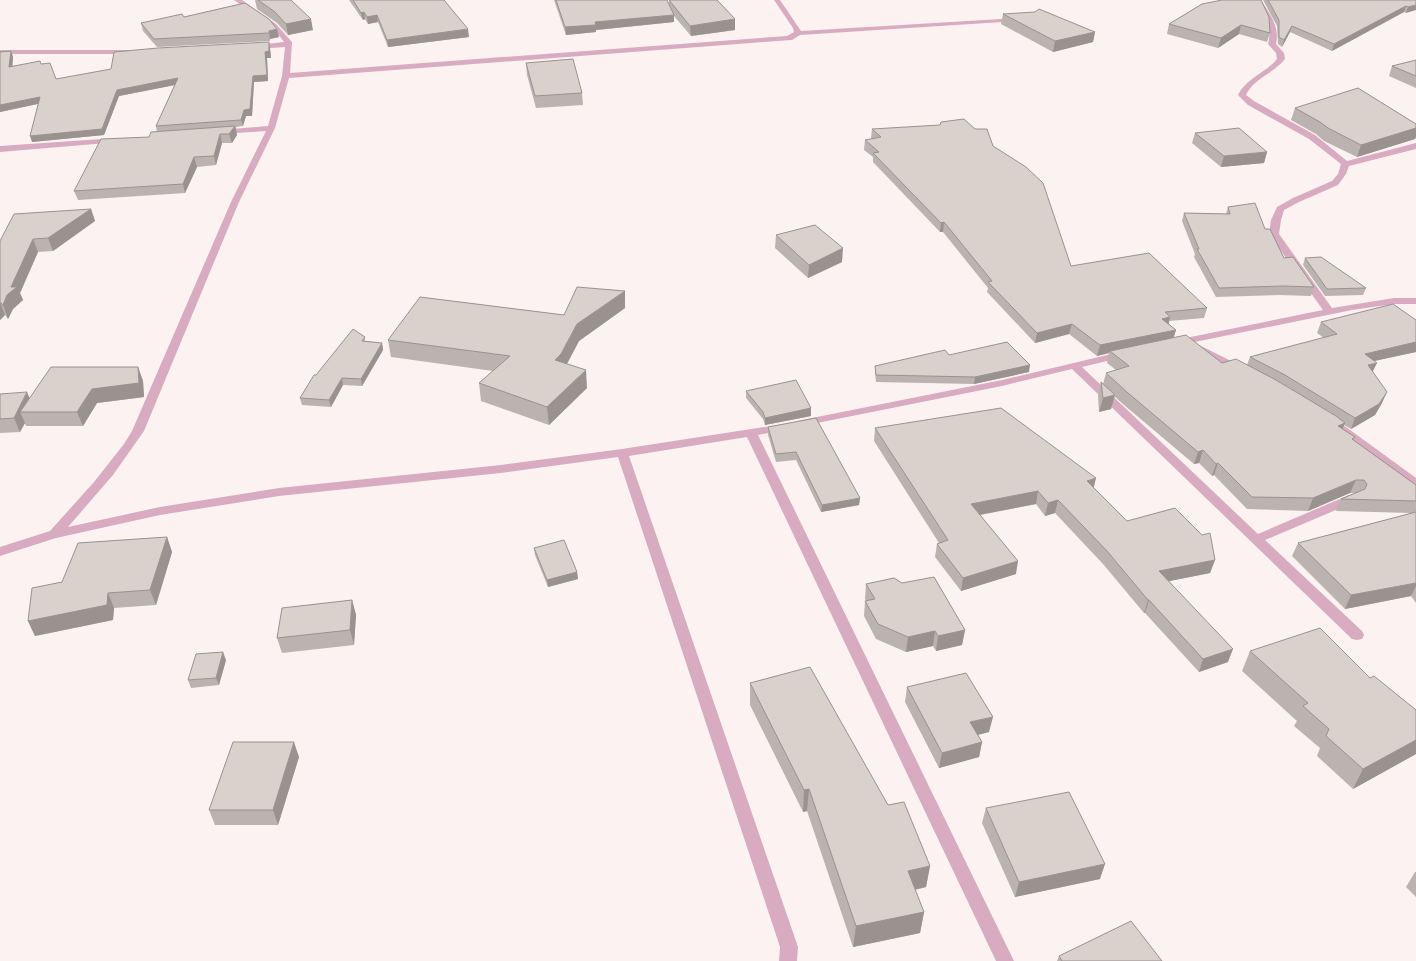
<svg xmlns="http://www.w3.org/2000/svg" width="1416" height="961" font-family="'Source Serif 4',serif">
<rect width="100%" height="100%" fill="#fdf2f2"/>
<g fill="none" stroke-linecap="round" stroke-linejoin="round">
<!-- minor -->
<g fill="#d8abc0" fill-rule="evenodd">
<polygon points="234,0 242,0 276,24 292,42 290,73 787,36 794,32 793,28 774,0 780,0 801,31 1020,18 1020,20 1018,21 800,35 792,40 777,41 289,78 275,128 239,202 144,431 113,475 68,527 160,507 279,488 501,465 622,449 784,424 788,425 790,427 788,429 758,435 1014,961 996,961 747,437 629,456 798,947 797,961 779,961 780,947 618,457 501,473 279,496 160,515 56,538 0,556 0,547 50,531 94,482 124,444 132,431 231,202 266,131 220,134 216,132 220,130 268,126 282,76 285,47 255,49 251,47 255,45 284,42 272,26"/>
<path d="M 1255,0 L 1261,0 C 1270,14 1280,27 1276,44 L 1284,53 L 1285,59 C 1274,73 1253,79 1246,95 L 1254,101 L 1315,135 L 1347,161 L 1416,143 L 1416,149 L 1349,166 L 1346,174 L 1338,185 L 1299,202 L 1284,210 L 1281,220 L 1279,234 L 1332,308 L 1394,298 L 1416,298 L 1416,304 L 1394,304 L 1352,310 L 1175,346 L 1171,345 L 1170,343 L 1171,341 L 1323,310 L 1269,234 L 1271,220 L 1277,207 L 1293,198 L 1332,181 L 1338,174 L 1341,164 L 1309,139 L 1248,105 L 1238,95 C 1246,78 1266,73 1277,59 L 1276,53 L 1268,44 C 1273,27 1263,14 1255,0 Z"/>
<polygon points="0,50 130,50 134,52 130,54 0,54"/>
<polygon points="116,138 119,138 120,140 119,142 0,152 0,146"/>
<polygon points="1197,344 1243,367 1244,369 1243,371 1235,371 1193,349 1192,347 1193,345"/>
<polygon points="1124,351 1128,352 1129,354 1128,356 1082,367 1258,534 1349,495 1357,495 1359,498 1357,501 1265,540 1362,631 1364,635 1362,639 1357,640 1352,639 1072,369 1002,386 802,426 798,425 796,423 798,421 802,420 1002,380"/>
<polygon points="1342,425 1346,427 1416,478 1416,488 1412,487 1338,431 1336,429 1338,427"/>
</g>
</g>
<!-- wall -->
<g fill="#bbb3af">
<polygon points="255,0 291,0 313,30 288,35 277,23 257,9"/>
<polygon points="349,0 444,0 469,37 388,47 378,22 368,24 365,19 363,20"/>
<polygon points="554,0 667,0 669,5 669,0 717,0 735,19 735,30 691,36 674,16 674,22 596,30 596,32 566,35"/>
<polygon points="1263,0 1416,0 1406,13 1404,12 1332,51 1290,32 1282,47 1278,44 1277,26"/>
<polygon points="245,3 279,37 270,39 270,41 157,47 143,31 141,23 184,17"/>
<polygon points="1202,4 1270,33 1267,42 1239,34 1218,48 1167,34 1169,24"/>
<polygon points="1003,14 1095,32 1093,42 1053,52 1001,24"/>
<polygon points="270,48 271,58 267,58 268,81 254,82 252,116 246,116 243,126 236,127 237,135 232,143 222,143 216,165 197,167 185,193 78,200 74,191 149,137 157,132 156,126 175,85 119,96 104,135 32,142 38,104 0,112 0,52 11,51 13,57 12,66 41,64 56,79"/>
<polygon points="1416,60 1416,88 1389,76 1392,66"/>
<polygon points="526,63 582,93 583,105 536,108 527,75"/>
<polygon points="1295,108 1416,124 1416,137 1415,139 1357,157 1324,141 1316,134 1291,120"/>
<polygon points="872,129 993,146 1071,266 1207,308 1204,318 1169,321 1169,324 1176,330 1173,338 1222,363 1247,365 1250,357 1324,338 1317,333 1321,322 1416,320 1416,352 1374,361 1373,372 1382,403 1375,415 1351,429 1344,425 1342,429 1354,440 1416,485 1416,603 1411,596 1345,609 1292,556 1298,543 1411,513 1336,511 1341,499 1356,493 1350,493 1308,511 1247,509 1214,475 1212,476 1199,463 1194,464 1124,405 1114,396 1111,409 1099,412 1098,396 1101,382 1103,384 1106,373 1116,370 1107,363 1109,353 1097,356 1069,334 1035,343 987,292 988,288 943,232 940,232 873,162 873,157 864,150 865,140 872,139 871,138"/>
<polygon points="1195,133 1267,152 1264,163 1221,167 1192,143"/>
<polygon points="1228,207 1265,229 1284,258 1314,287 1311,296 1280,295 1216,297 1194,257 1195,254 1182,221 1184,213 1226,214"/>
<polygon points="91,209 95,221 53,251 38,252 20,293 23,300 13,309 8,319 5,315 0,320 0,241"/>
<polygon points="776,235 842,262 808,278 775,248"/>
<polygon points="1305,258 1366,288 1363,295 1325,296 1303,265"/>
<polygon points="625,308 579,341 567,364 587,388 549,425 481,401 479,383 493,371 391,357 388,340 564,315"/>
<polygon points="365,337 365,341 382,343 383,350 362,386 343,385 331,407 302,405 300,398 316,375"/>
<polygon points="949,355 1029,372 974,384 876,382 875,373 875,366"/>
<polygon points="138,367 143,381 144,397 97,403 83,426 26,426 25,423 20,432 0,433 0,394 29,398"/>
<polygon points="746,391 811,416 765,425 763,419 746,398"/>
<polygon points="768,427 860,498 859,505 821,512 796,460 776,462 768,435"/>
<polygon points="875,428 1094,488 1127,521 1215,560 1210,573 1169,581 1228,662 1199,672 1145,613 1144,613 1103,564 1055,513 1045,516 1036,504 980,515 1016,574 961,591 935,557 937,544 939,543 874,441"/>
<polygon points="167,537 172,552 156,605 114,608 113,620 35,636 28,621 62,582"/>
<polygon points="534,548 577,572 578,579 548,587 535,555"/>
<polygon points="866,584 965,630 962,645 936,651 933,646 906,652 876,639 864,616 865,601 866,601 865,599"/>
<polygon points="352,600 356,615 354,645 282,653 277,638"/>
<polygon points="1250,651 1370,678 1416,710 1416,754 1353,789 1317,756 1320,748 1294,726 1297,721 1242,671"/>
<polygon points="226,660 219,685 191,688 188,680"/>
<polygon points="750,683 888,805 930,866 926,887 915,890 924,912 920,933 853,947 807,811 803,812 750,705"/>
<polygon points="907,687 989,732 978,735 982,742 979,757 939,768 905,702"/>
<polygon points="299,757 278,825 215,825 209,810"/>
<polygon points="986,808 1100,879 1015,897 982,823"/>
<polygon points="1415,872 1416,872 1416,897 1406,887"/>
<polygon points="1059,956 1162,961 1057,961"/>
</g>
<!-- shaded-wall -->
<g fill="#99928f">
<polygon points="1416,5 1416,10 1406,13 1408,7"/>
<polygon points="1406,6 1404,12 1332,51 1334,44"/>
<polygon points="364,12 365,19 363,20 361,13"/>
<polygon points="377,15 378,22 368,24 367,17"/>
<polygon points="674,15 674,22 596,30 596,32 566,35 565,27 595,22"/>
<polygon points="311,19 313,30 288,35 286,24"/>
<polygon points="735,19 735,30 691,36 690,26"/>
<polygon points="1241,25 1239,34 1218,48 1221,38"/>
<polygon points="1292,26 1290,32 1282,47 1284,40"/>
<polygon points="277,29 279,37 270,39 270,41 269,31"/>
<polygon points="468,29 469,37 388,47 387,40"/>
<polygon points="1095,32 1093,42 1053,52 1055,41"/>
<polygon points="269,42 270,48 271,58 267,58 268,81 254,82 252,116 246,116 243,126 241,120 253,76 265,52"/>
<polygon points="11,51 13,57 12,73 9,67"/>
<polygon points="178,78 180,84 119,96 104,135 32,142 30,136 117,90"/>
<polygon points="40,97 42,103 0,112 0,105"/>
<polygon points="235,126 237,135 232,143 229,134"/>
<polygon points="1416,128 1416,137 1415,139 1357,157 1361,145"/>
<polygon points="220,134 222,143 216,165 214,156"/>
<polygon points="1267,152 1264,163 1221,167 1224,156"/>
<polygon points="194,157 197,167 185,193 183,184"/>
<polygon points="91,209 95,221 53,251 48,238"/>
<polygon points="944,222 943,232 940,232 941,223"/>
<polygon points="33,239 38,252 20,293 23,300 13,309 8,319 3,305"/>
<polygon points="843,248 842,262 808,278 809,265"/>
<polygon points="625,291 625,308 579,341 563,371 555,360 577,324"/>
<polygon points="0,302 5,315 0,320"/>
<polygon points="1170,317 1168,328 1162,319"/>
<polygon points="1072,324 1069,334 1035,343 1037,333"/>
<polygon points="1176,330 1173,340 1110,351 1109,353 1097,356 1100,345"/>
<polygon points="1416,342 1416,352 1360,364 1365,354"/>
<polygon points="382,343 383,350 362,386 361,379"/>
<polygon points="1377,363 1372,373 1368,365"/>
<polygon points="1030,365 1029,372 974,384 975,377"/>
<polygon points="138,367 143,381 144,397 97,403 83,426 77,412 92,389"/>
<polygon points="586,370 587,388 549,425 547,407"/>
<polygon points="342,378 343,385 331,407 329,400"/>
<polygon points="27,392 33,406 20,412 25,423 20,432 14,418"/>
<polygon points="1387,392 1382,403 1375,415 1351,429 1355,418"/>
<polygon points="1115,395 1111,409 1099,412 1103,398"/>
<polygon points="811,408 811,416 765,425 765,418"/>
<polygon points="1345,423 1340,435 1338,426"/>
<polygon points="1203,450 1199,463 1194,464 1198,452"/>
<polygon points="1218,463 1214,475 1212,476 1216,464"/>
<polygon points="1096,478 1093,491 1087,481"/>
<polygon points="1356,480 1350,493 1308,511 1313,498"/>
<polygon points="1038,491 1036,504 968,517 971,504"/>
<polygon points="860,498 859,505 821,512 822,505"/>
<polygon points="1058,500 1055,513 1045,516 1048,503"/>
<polygon points="167,537 172,552 156,605 150,590"/>
<polygon points="1215,560 1210,573 1155,584 1159,571"/>
<polygon points="1018,561 1016,574 961,591 963,578"/>
<polygon points="577,572 578,579 548,587 547,580"/>
<polygon points="1416,583 1416,586 1411,596 1345,609 1351,595"/>
<polygon points="108,593 114,608 113,620 35,636 28,621"/>
<polygon points="352,600 356,615 354,645 350,630"/>
<polygon points="1148,600 1149,600 1145,613 1144,613"/>
<polygon points="965,630 962,645 936,651 938,636"/>
<polygon points="935,631 933,646 906,652 908,637"/>
<polygon points="1233,649 1228,662 1199,672 1203,659"/>
<polygon points="223,652 226,660 219,685 216,678"/>
<polygon points="993,717 989,732 968,737 970,722"/>
<polygon points="1416,740 1416,754 1353,789 1363,769"/>
<polygon points="294,742 299,757 278,825 273,810"/>
<polygon points="982,742 979,757 939,768 942,753"/>
<polygon points="809,789 807,811 803,812 804,790"/>
<polygon points="1105,864 1100,879 1015,897 1019,882"/>
<polygon points="930,866 926,887 904,892 908,871"/>
<polygon points="924,912 920,933 853,947 856,926"/>
</g>
<!-- building -->
<g fill="#dad0cc" stroke="#99928f">
<polygon points="258,0 291,0 311,19 286,24 275,12"/>
<polygon points="353,0 444,0 468,29 387,40 377,15 367,17 364,12 361,13"/>
<polygon points="556,0 667,0 674,15 595,22 596,25 565,27"/>
<polygon points="669,0 717,0 735,19 690,26"/>
<polygon points="1222,0 1261,0 1269,17 1270,33 1241,25 1221,38 1169,24 1202,4"/>
<polygon points="1268,0 1416,0 1416,5 1408,7 1406,6 1334,44 1292,26 1284,40 1279,37 1279,20"/>
<polygon points="245,3 269,19 277,29 269,31 269,33 154,39 141,23 182,14 184,17"/>
<polygon points="1039,9 1095,32 1055,41 1003,14 1035,12"/>
<polygon points="269,42 269,51 265,52 267,75 253,76 250,109 244,110 241,120 156,126 178,78 117,90 102,129 30,136 40,97 0,105 0,52 11,51 9,67 40,61 41,64 50,63 56,79 111,69 114,52 158,48"/>
<polygon points="573,59 582,93 535,96 526,63"/>
<polygon points="1416,60 1416,76 1392,66"/>
<polygon points="1358,88 1416,124 1416,128 1361,145 1328,128 1320,122 1295,108"/>
<polygon points="964,119 975,129 987,129 993,146 1026,167 1043,183 1071,266 1149,253 1207,308 1165,312 1170,317 1162,319 1176,330 1100,345 1072,324 1037,333 988,282 992,281 944,222 941,223 873,153 879,152 865,140 881,137 872,129 940,125 941,122"/>
<polygon points="235,126 229,134 220,134 214,156 194,157 183,184 74,191 101,139 149,137 151,132"/>
<polygon points="1239,128 1267,152 1224,156 1195,133"/>
<polygon points="1255,203 1265,229 1270,229 1284,258 1293,257 1314,287 1283,286 1219,288 1197,249 1199,249 1184,213 1230,214 1228,207"/>
<polygon points="91,209 48,238 33,239 11,287 17,287 7,295 3,305 0,302 0,241 14,214"/>
<polygon points="815,225 843,248 809,265 776,235"/>
<polygon points="1321,257 1366,288 1327,289 1305,258"/>
<polygon points="577,287 625,291 577,324 561,354 555,360 586,370 547,407 479,383 510,356 388,340 420,297 564,315"/>
<polygon points="1393,304 1416,320 1416,342 1365,354 1377,363 1368,365 1387,392 1379,404 1355,418 1285,375 1250,357 1257,355 1258,356 1257,355 1337,334 1321,322"/>
<polygon points="353,329 365,337 362,341 382,343 361,379 342,378 329,400 300,398 314,375 316,375"/>
<polygon points="1186,335 1222,363 1236,359 1276,380 1336,416 1345,423 1338,426 1355,437 1352,439 1416,485 1416,501 1341,499 1365,489 1367,484 1364,480 1356,480 1313,498 1252,497 1218,463 1216,464 1203,450 1198,452 1128,393 1106,373 1129,366 1110,351"/>
<polygon points="1007,342 1030,365 975,377 876,375 875,366 945,350 949,355"/>
<polygon points="51,367 138,367 139,383 92,389 77,412 20,412"/>
<polygon points="796,380 811,408 765,418 763,412 746,391"/>
<polygon points="1101,382 1115,395 1103,398"/>
<polygon points="27,392 14,418 0,419 0,394"/>
<polygon points="1001,408 1096,478 1087,481 1127,521 1175,508 1202,535 1210,533 1215,560 1159,571 1233,649 1203,659 1149,600 1148,600 1107,551 1058,500 1048,503 1038,491 971,504 1018,561 963,578 937,544 948,540 875,428"/>
<polygon points="816,418 860,498 822,505 796,452 776,454 768,427"/>
<polygon points="1416,512 1416,583 1351,595 1298,543"/>
<polygon points="167,537 150,590 108,593 107,605 28,621 32,588 62,582 78,543"/>
<polygon points="564,540 577,572 547,580 534,548"/>
<polygon points="934,577 965,630 938,636 935,631 908,637 878,624 865,601 875,599 866,584 894,578 902,583"/>
<polygon points="352,600 350,630 277,638 282,608"/>
<polygon points="1320,628 1370,678 1374,676 1416,710 1416,740 1363,769 1326,736 1329,729 1303,706 1308,703 1250,651"/>
<polygon points="223,652 216,678 188,680 196,654"/>
<polygon points="810,667 888,805 904,802 930,866 908,871 924,912 856,926 809,789 804,790 750,683"/>
<polygon points="966,673 993,717 970,722 982,742 942,753 907,687"/>
<polygon points="233,742 294,742 273,810 209,810"/>
<polygon points="1069,792 1105,864 1019,882 986,808"/>
<polygon points="1131,921 1162,961 1062,961 1059,956"/>
</g>
</svg>
